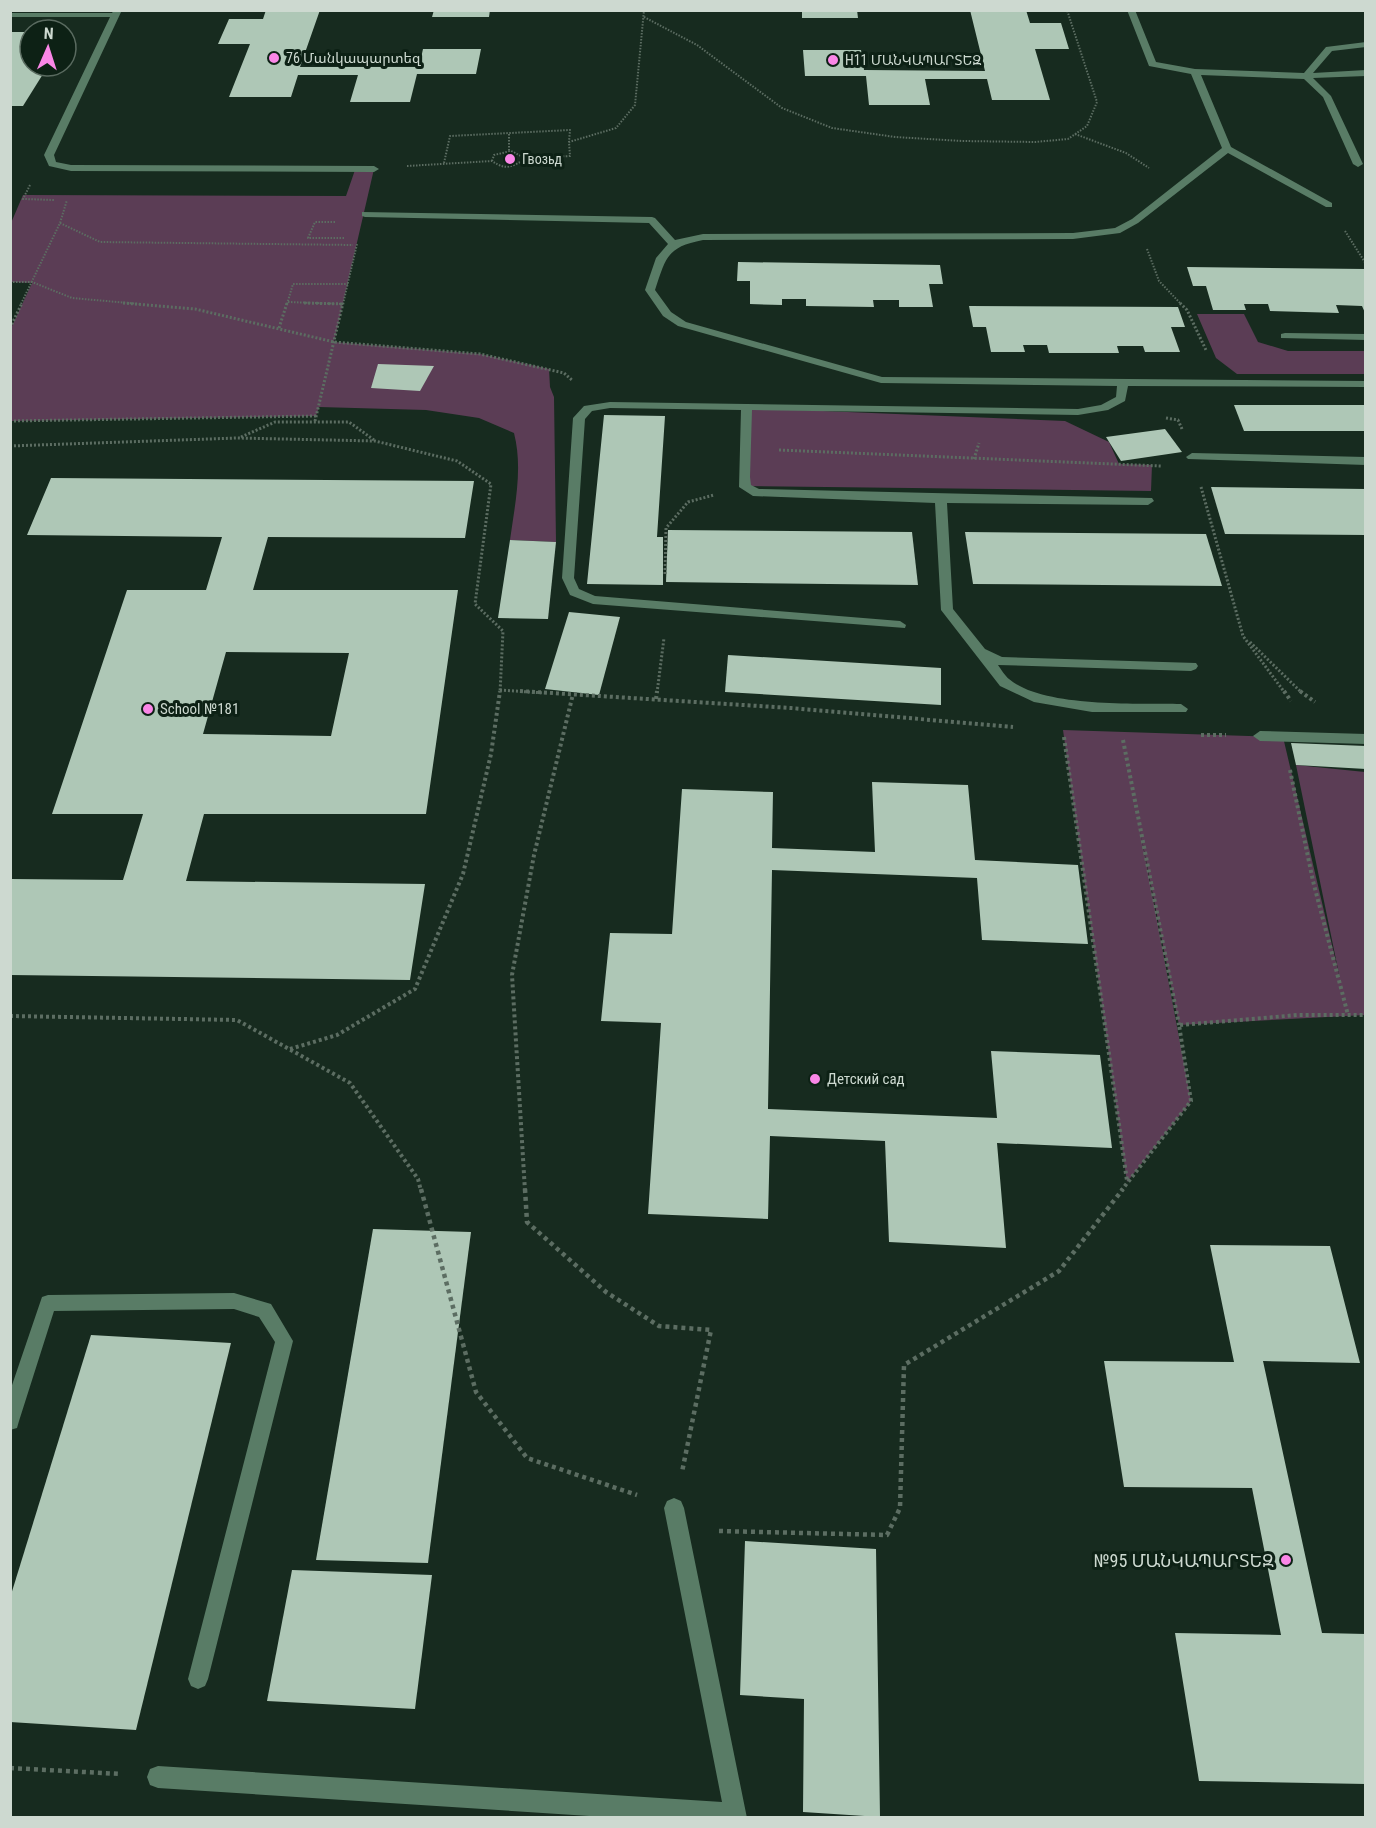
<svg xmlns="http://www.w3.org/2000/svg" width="1376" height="1828" font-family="'Roboto Condensed','Noto Sans Armenian',sans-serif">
<rect width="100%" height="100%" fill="#172b1f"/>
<!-- green -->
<g fill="#5b3d55">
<path d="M 374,169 L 334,342 L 480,354 L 549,369 L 550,387 L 554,397 L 556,542 L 510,540 C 515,504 523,468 514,433 L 479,418 L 426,410 L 319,407 L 316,416 L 11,421 L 11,328 L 32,283 L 11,282 L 11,223 L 23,195 L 346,196 L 355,170 Z"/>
<polygon points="1197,314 1244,314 1258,342 1288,351 1365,351 1365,374 1237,374 1216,358"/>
<polygon points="747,408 1065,421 1109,442 1119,464 1152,465 1151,491 745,486"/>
<polygon points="1063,730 1283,737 1340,979 1296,765 1365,772 1365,1015 1179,1025 1139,825 1191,1101 1127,1182"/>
</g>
<!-- building -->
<g fill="#aec7b6" fill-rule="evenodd">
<polygon points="266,10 320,10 300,67 419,67 423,49 481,49 476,74 417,74 410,102 350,102 358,75 298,75 291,97 229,97 250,44 218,44 229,19 263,19"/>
<polygon points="434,10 490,10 489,17 432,17"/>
<polygon points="802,10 857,10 858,18 802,18"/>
<polygon points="970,10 1026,10 1030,23 1061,23 1069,49 1035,49 1050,100 992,100 987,79 925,79 930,105 869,105 866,76 805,76 803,50 861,50 864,70 985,71"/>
<polygon points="10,32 30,32 30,66 48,66 23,106 10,106"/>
<polygon points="738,262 940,265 943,284 929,284 933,307 899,307 899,300 873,300 874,307 806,306 806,299 782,299 782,305 750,304 750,281 737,281"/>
<polygon points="1187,267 1366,269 1366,315 1362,306 1336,305 1339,313 1270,311 1268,304 1244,304 1246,310 1213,310 1206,286 1193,286"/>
<polygon points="969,306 1178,307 1185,327 1171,327 1180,352 1145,352 1143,346 1117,346 1119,353 1049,353 1047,345 1023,345 1025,352 991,352 986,327 973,327"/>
<polygon points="378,364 434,366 420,391 371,388"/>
<polygon points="1234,405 1366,405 1366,431 1244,431"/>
<polygon points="604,415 665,416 657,537 663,537 663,585 587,584"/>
<polygon points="1165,429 1182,452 1121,461 1106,437"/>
<path d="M 51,478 L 474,481 L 465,538 L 268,537 L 253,590 L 458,590 L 426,814 L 204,814 L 186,881 L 425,884 L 410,980 L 10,975 L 10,879 L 123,880 L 143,814 L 52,814 L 127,590 L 206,590 L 222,537 L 27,535 ZM 226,652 L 349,653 L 331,736 L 203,734 Z"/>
<polygon points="1211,487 1366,489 1366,535 1225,534"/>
<polygon points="668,530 912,532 918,585 666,582"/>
<polygon points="965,532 1206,534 1222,586 973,584"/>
<polygon points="510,540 556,542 548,619 498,618"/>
<polygon points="569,612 620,617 599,695 545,689"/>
<polygon points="728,655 941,668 941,705 725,692"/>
<polygon points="1291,743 1366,746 1366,769 1296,765"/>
<polygon points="872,782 968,785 975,860 1078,865 1088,944 982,940 977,878 772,870 768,1109 997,1118 991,1051 1100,1055 1112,1148 997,1143 1006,1248 889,1242 885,1141 770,1136 768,1219 648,1214 661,1023 601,1021 610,933 672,934 682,789 773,792 772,848 875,852"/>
<polygon points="373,1229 471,1232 428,1563 316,1560"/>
<polygon points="1210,1245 1330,1246 1360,1363 1263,1361 1322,1633 1366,1634 1366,1784 1199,1781 1175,1633 1281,1635 1252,1488 1124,1487 1104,1361 1234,1362"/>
<polygon points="91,1335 231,1343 136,1730 10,1722 10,1598"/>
<polygon points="745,1541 876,1549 880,1817 803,1812 804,1699 740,1695"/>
<polygon points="292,1570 432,1575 415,1709 267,1701"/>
</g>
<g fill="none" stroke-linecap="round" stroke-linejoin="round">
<!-- path-far3 -->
<g stroke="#5c6d62" stroke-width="2" stroke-dasharray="1.5 1.5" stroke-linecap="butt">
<polyline points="644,17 697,45 782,108 832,128 895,137 962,141 1035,142 1068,139 1087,126 1097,102 1067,10"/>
<polyline points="509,134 509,151"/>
<polyline points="1075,134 1126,153 1149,168"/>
<polyline points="492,161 494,155 511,151 527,159"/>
<polyline points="444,163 450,136 570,130 569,142"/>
<path d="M 407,166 L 492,161 C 508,172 512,165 527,159 C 536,155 560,157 570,156 L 569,142 L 616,128 L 635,105 L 644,10"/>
<polyline points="30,185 23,199 54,200"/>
<polyline points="335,222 315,222 308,238 344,238"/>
<polyline points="60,223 100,242 353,245"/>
<polyline points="1345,231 1366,264"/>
<polyline points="1147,249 1159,281 1181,304"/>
<polyline points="10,282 32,282 72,298 140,304"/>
<polyline points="288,302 343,304"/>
<polyline points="21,304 60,223 67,200"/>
<polyline points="287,304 293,284 348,284"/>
<polyline points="343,304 357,244"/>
</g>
<!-- path-far2 -->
<g stroke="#5c6d62" stroke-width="3" stroke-dasharray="2 2" stroke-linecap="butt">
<polyline points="123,303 195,309 334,342 480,354 564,373 573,381"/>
<polyline points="304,303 343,304"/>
<polyline points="1180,303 1187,310 1206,350"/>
<polyline points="10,328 22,303"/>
<polyline points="279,328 287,303"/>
<polyline points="1166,418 1178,420 1182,429"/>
<polyline points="10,421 316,416"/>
<polyline points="315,421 343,303"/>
<polyline points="241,437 275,422 349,422 374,440"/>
<polyline points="10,446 237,438 375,441 457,461 491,484 475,604 503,631 500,693"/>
<polyline points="779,450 1161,466"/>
<polyline points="974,459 979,443"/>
<polyline points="1201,487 1243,636 1285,693"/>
<polyline points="665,574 666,528 688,502 714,495"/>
<polyline points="1250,642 1302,693"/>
<polyline points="500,690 544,693"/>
<polyline points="657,693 664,638"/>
</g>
<!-- path-far1 -->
<g stroke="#5c6d62" stroke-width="4" stroke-dasharray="3 3" stroke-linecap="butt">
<polyline points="520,691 791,708 1013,727"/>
<polyline points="1284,691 1291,701"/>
<polyline points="1300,691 1315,702"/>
<polyline points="656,699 657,691"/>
<polyline points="1201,735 1226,735"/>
<polyline points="1064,737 1127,1181"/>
<polyline points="1123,740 1179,1025"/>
<polyline points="1290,770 1313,881 1348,1015"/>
<polyline points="10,1016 237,1020 350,1083 418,1179 421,1191"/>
<polyline points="290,1049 337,1035 415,989 463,874 491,754 500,691"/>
<polyline points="525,1191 512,975 534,855 573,694"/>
<polyline points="1121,1191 1191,1101 1179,1025 1298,1015 1366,1015"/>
</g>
<!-- path -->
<g stroke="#5c6d62" stroke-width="4.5" stroke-dasharray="4 4" stroke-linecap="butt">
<polyline points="421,1189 476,1392 527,1458 637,1495"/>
<polyline points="525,1189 527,1222 606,1292 659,1326 711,1330 682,1472"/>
<polyline points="719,1531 887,1535 900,1508 904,1365 1059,1271 1123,1189"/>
<polyline points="10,1768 121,1774"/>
</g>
<!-- minor -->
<g fill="#597c66" fill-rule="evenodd">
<polygon points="114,10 122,10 54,155 56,162 71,165 374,166 379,169 374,172 71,171 49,166 44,155 110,17 10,17 10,13 112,13"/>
<path d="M 1127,10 L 1135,10 L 1156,62 L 1195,69 L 1304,73 L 1326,47 L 1366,42 L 1366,47 L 1332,51 L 1313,73 L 1366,70 L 1366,76 L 1313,78 L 1331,96 L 1363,164 L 1358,167 L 1353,164 L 1323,97 L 1304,79 L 1201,75 L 1231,147 L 1332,203 L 1332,207 L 1326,207 L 1228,153 L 1138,223 L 1120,233 L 1073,239 L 703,240 C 667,247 666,257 655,290 L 671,312 L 686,322 L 882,377 L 1366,381 L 1366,387 L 1128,386 L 1125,401 L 1108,410 L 1078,415 L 752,410 L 750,477 L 751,485 L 759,489 L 1152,498 L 1154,501 L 1148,505 L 947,503 L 953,609 L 985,649 L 1002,657 L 1196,663 L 1198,666 L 1196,669 L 1191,671 L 998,665 C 1001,669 1005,676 1009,679 C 1043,708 1138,703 1181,704 L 1188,709 L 1186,712 L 1092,712 L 1034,702 L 1000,686 L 941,610 L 935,503 L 753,496 L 739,487 L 741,410 L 610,408 L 592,411 L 585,419 L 574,578 L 579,589 L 595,596 L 900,621 L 906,625 L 905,628 L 593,604 L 570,595 L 562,578 L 573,418 L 584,406 L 610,402 L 1078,409 L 1101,405 L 1116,397 L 1117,386 L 881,383 L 678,326 L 663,316 L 645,290 L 656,258 L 668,244 L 649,223 L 365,217 L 362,216 L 362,212 L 652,217 L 655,218 L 675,240 L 703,234 L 1073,233 L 1115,228 L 1132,219 L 1222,148 L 1191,74 L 1149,66 Z"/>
<polygon points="1285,333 1366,334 1366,340 1281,338 1281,334"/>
<polygon points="1192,453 1366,457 1366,465 1188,459 1186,457"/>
<polygon points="1260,731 1366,734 1366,744 1260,741 1253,736"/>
<polygon points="234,1293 271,1304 293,1341 208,1679 205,1686 198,1689 191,1686 188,1679 275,1342 259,1317 234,1309 54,1311 19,1421 17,1428 10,1430 10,1391 42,1297 48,1295"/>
<polygon points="674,1498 681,1501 684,1508 747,1818 620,1818 158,1788 150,1785 147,1777 150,1769 158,1766 722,1802 664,1508 667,1501"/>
</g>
</g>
<!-- markers -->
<g fill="#fa87e7" stroke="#0d2115" stroke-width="2">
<circle cx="274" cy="58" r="6"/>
<circle cx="833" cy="60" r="6"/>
<circle cx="510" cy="159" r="6"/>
<circle cx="148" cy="709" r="6"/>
<circle cx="815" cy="1079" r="6"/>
<circle cx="1286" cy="1560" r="6"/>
</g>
<g text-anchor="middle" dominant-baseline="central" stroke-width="6" stroke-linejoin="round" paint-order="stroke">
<!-- far-poi labels -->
<g font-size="14" fill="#cdd9d0" stroke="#0d2115" text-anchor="start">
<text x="286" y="58">76 Մանկապարտեզ</text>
<text x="845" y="60">H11 ՄԱՆԿԱՊԱՐՏԵԶ</text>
<text x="522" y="159">Гвозьд</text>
</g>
<!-- poi labels -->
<g font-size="15" fill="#cdd9d0" stroke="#0d2115" text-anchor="start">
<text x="160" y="709">School №181</text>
<text x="827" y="1079">Детский сад</text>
</g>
<!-- near-poi labels -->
<g font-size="18" fill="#cdd9d0" stroke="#0d2115" text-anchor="end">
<text x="1274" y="1560">№95 ՄԱՆԿԱՊԱՐՏԵԶ</text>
</g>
</g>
<!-- border -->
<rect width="1376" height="1828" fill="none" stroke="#cdd9d0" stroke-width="24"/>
<!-- north arrow -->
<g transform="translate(48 48) rotate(3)"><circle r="28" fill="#0d2115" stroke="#5a6b60" stroke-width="1.5"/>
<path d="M0-4.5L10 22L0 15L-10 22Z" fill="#fa87e7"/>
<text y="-9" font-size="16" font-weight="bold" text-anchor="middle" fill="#cdd9d0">N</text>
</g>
</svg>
